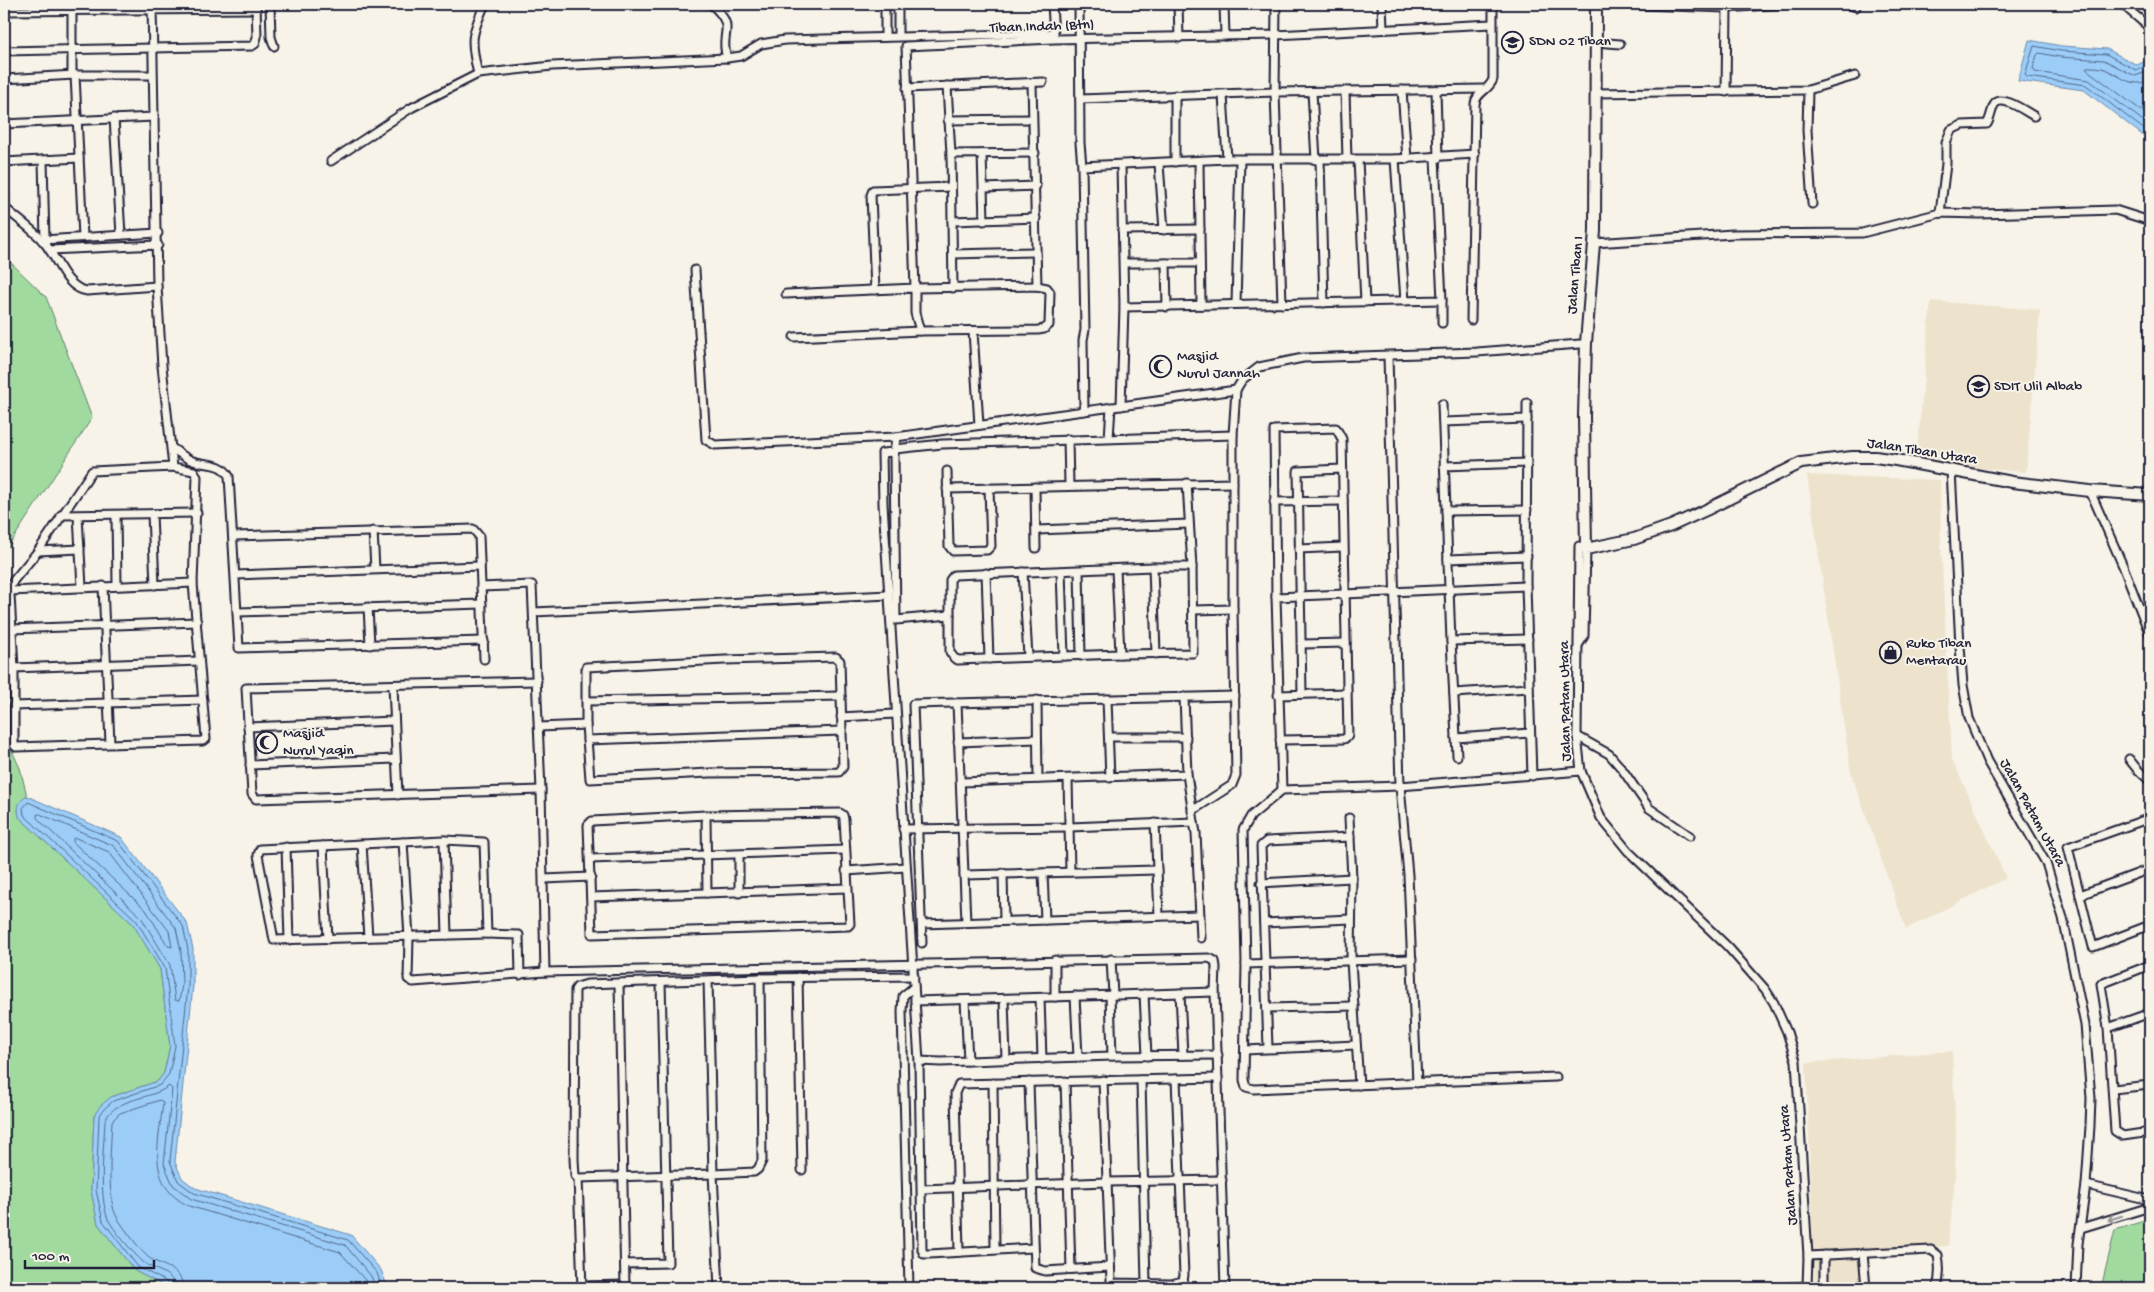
<svg xmlns="http://www.w3.org/2000/svg" width="2154" height="1292" font-family="'Gochi Hand',sans-serif">
<rect width="100%" height="100%" fill="#f7f3e8"/>
<filter id="ink" filterUnits="userSpaceOnUse"><feTurbulence type="fractalNoise" baseFrequency=".02" numOctaves="2"/><feDisplacementMap in="SourceGraphic" scale="10" xChannelSelector="R" yChannelSelector="G"/><feConvolveMatrix kernelMatrix="1 2 1 2 8 2 1 2 1" color-interpolation-filters="sRGB"/></filter>
<g filter="url(#ink)">
<!-- built -->
<g fill="#ede2cc">
<polygon points="1931,301 2040,310 2026,472 1916,463"/>
<polygon points="1807,475 1940,480 1941,547 1952,759 2006,878 1906,929 1851,773"/>
<polygon points="1952,1051 1956,1134 1955,1177 1948,1246 1864,1250 1864,1288 1813,1288 1815,1288 1806,1063"/>
</g>
<!-- green -->
<g fill="#a1da9f" stroke="#627e6d">
<polygon points="4,256 46,297 92,418 4,553"/>
<path d="M 4,734 L 20,768 L 27,796 C 19,802 17,806 19,817 L 133,924 L 160,969 L 170,1046 L 164,1073 L 158,1081 L 111,1097 L 94,1116 L 91,1190 L 98,1224 L 135,1271 L 168,1288 L 4,1288 Z"/>
<polygon points="2150,1219 2150,1288 2101,1288 2115,1230"/>
</g>
<!-- water -->
<g fill="#9bcdf8" stroke="#6b89ac">
<polygon points="2029,40 2062,46 2107,49 2137,65 2150,59 2150,141 2084,90 2018,81"/>
<path d="M 27,796 L 121,837 L 187,923 L 193,949 L 193,986 L 175,1162 L 182,1178 L 195,1188 L 351,1235 L 381,1270 L 388,1288 L 168,1288 L 135,1271 L 98,1224 L 91,1190 L 94,1116 L 100,1106 L 111,1097 L 158,1081 L 164,1073 L 170,1046 L 160,969 L 133,924 L 19,817 C 17,806 18,802 27,796 Z"/>
</g>
<g fill="none" stroke-linecap="round" stroke-linejoin="round">
<!-- shore -->
<g stroke="#526687" stroke-width="1">
<polyline points="2150,64 2136,70 2106,54 2061,51 2034,46 2025,75 2027,77 2086,85 2150,134"/>
<polyline points="2150,71 2135,76 2104,60 2060,57 2039,53 2037,55 2033,69 2035,72 2089,80 2150,126"/>
<path d="M 2150,80 C 2132,89 2121,76 2105,69 C 2100,67 2094,67 2088,67 L 2086,69 L 2150,117"/>
<polygon points="40,814 114,846 176,928 181,951 182,985 179,1001 175,1000 170,965 141,917 37,818 37,815"/>
<polygon points="76,838 109,852 169,931 172,947 168,946 146,910 73,842 73,839"/>
<polyline points="169,1288 167,1282 138,1267 103,1221 96,1190 99,1117 104,1109 113,1101 160,1085 169,1074 175,1046 165,968 136,920 24,815 23,808 28,802 118,841 183,926 188,950 188,986 170,1161 178,1181 194,1193 348,1240 377,1273 382,1288"/>
<path d="M 175,1288 C 174,1271 152,1271 142,1261 C 134,1254 112,1228 108,1219 C 98,1195 104,1146 105,1120 C 116,1097 151,1100 169,1086 L 172,1089 L 164,1164 L 173,1185 L 191,1199 L 345,1245 L 371,1276 L 376,1288"/>
<path d="M 183,1288 C 182,1267 161,1267 148,1257 C 141,1251 122,1226 117,1217 C 106,1200 111,1142 112,1121 L 120,1113 L 160,1100 L 163,1103 C 159,1141 145,1185 189,1206 L 340,1252 L 365,1280 L 368,1288"/>
</g>
<defs>
<g id="street">
<polyline points="270,4 271,37 274,46"/>
<path d="M 485,4 C 471,35 470,40 478,74 L 552,66 L 727,58 L 741,56 L 761,44 L 785,40 L 1054,33"/>
<path d="M 711,4 C 739,29 718,32 727,58"/>
<polyline points="1052,4 1054,36"/>
<polyline points="1079,4 1080,143 1082,166 1085,330 1083,340 1084,411"/>
<polyline points="1178,4 1179,38"/>
<polyline points="1224,4 1225,36"/>
<polyline points="1276,4 1275,92 1282,304"/>
<polyline points="1382,4 1383,29"/>
<polyline points="1615,4 1727,8 1781,4"/>
<polyline points="1846,4 1856,7"/>
<polyline points="2122,4 2150,28"/>
<polyline points="4,11 256,9"/>
<polyline points="898,36 898,4"/>
<polyline points="885,37 885,4"/>
<polyline points="1596,42 1620,44"/>
<polyline points="4,51 252,46 255,44 257,37 256,4"/>
<polyline points="72,75 72,9"/>
<polyline points="75,75 83,237"/>
<polyline points="4,79 75,75 152,75"/>
<polyline points="1032,83 1037,286"/>
<polyline points="947,86 951,154 953,288"/>
<polyline points="907,88 1043,82"/>
<polyline points="1402,90 1407,159"/>
<polyline points="1436,90 1438,158"/>
<polyline points="1808,90 1807,130 1812,204"/>
<polyline points="1345,91 1347,159"/>
<polyline points="1312,92 1316,160"/>
<polyline points="1726,92 1727,8"/>
<polyline points="1596,93 1808,90 1855,76"/>
<polyline points="1223,95 1227,159"/>
<polyline points="1080,99 1275,92 1485,89"/>
<polyline points="114,118 121,235"/>
<polyline points="948,120 1032,119"/>
<polyline points="4,124 154,117"/>
<polyline points="951,154 1035,153"/>
<polyline points="982,154 984,221"/>
<polyline points="1395,159 1405,301"/>
<polyline points="43,160 45,240"/>
<polyline points="1320,160 1324,303"/>
<polyline points="1358,160 1365,302"/>
<polyline points="331,161 411,108 478,74"/>
<polyline points="4,162 79,158"/>
<polyline points="4,162 5,208"/>
<polyline points="1175,162 1175,95"/>
<polyline points="1199,162 1201,305"/>
<polyline points="1159,164 1164,230"/>
<polyline points="1082,166 1227,159 1395,159 1475,154"/>
<polyline points="984,188 1036,186"/>
<path d="M 4,207 C 16,218 31,228 42,240 C 57,255 64,288 87,291 L 157,286 L 152,4"/>
<path d="M 1940,213 L 1946,164 L 1946,143 L 1951,130 L 1962,125 L 1987,124 C 1991,118 1991,111 1994,105 C 2001,93 2026,112 2034,116"/>
<polyline points="952,221 1036,218"/>
<polyline points="1122,230 1200,229"/>
<polyline points="42,240 158,233"/>
<polyline points="1594,243 1733,234 1862,233 1940,213 1980,214 2115,210 2150,221"/>
<polyline points="50,250 158,245"/>
<polyline points="953,254 1035,252"/>
<polyline points="1124,263 1200,263"/>
<polyline points="1166,263 1167,307"/>
<polyline points="695,270 706,440 715,445 896,437 1236,390 1242,380 1259,367 1303,358 1477,352 1580,344"/>
<polyline points="157,286 162,366 173,467"/>
<polyline points="875,290 871,195 873,190 951,187"/>
<polyline points="786,294 915,288 1037,286 1047,288 1050,292 1049,325 1044,329 1038,330 920,331 915,313 915,288 906,46 1054,39 1275,35 1492,24"/>
<polyline points="1442,300 1442,323"/>
<polyline points="1236,304 1240,160"/>
<polyline points="1124,307 1442,300 1435,158"/>
<path d="M 1471,320 L 1475,104 C 1476,92 1490,90 1493,79 L 1493,4"/>
<polyline points="973,331 979,425"/>
<polyline points="794,337 920,331"/>
<polyline points="1388,356 1400,786 1408,875 1417,1083"/>
<polyline points="1527,403 1526,586 1532,776"/>
<polyline points="1442,404 1451,641 1457,756"/>
<polyline points="1121,406 1124,307 1121,165"/>
<polyline points="1443,422 1527,419"/>
<polyline points="896,437 894,455 896,620 950,615"/>
<polyline points="1109,438 1111,407"/>
<polyline points="1068,439 1069,486"/>
<path d="M 172,448 C 178,452 186,459 193,461 C 207,466 220,461 229,476 L 239,648 L 484,641"/>
<polyline points="895,449 942,444 1233,435"/>
<polyline points="894,452 882,453 883,504 919,1061 922,1250 924,1254 929,1254 1033,1248"/>
<polyline points="1444,466 1527,463"/>
<polygon points="173,467 194,471 197,477 193,583 206,739 202,741 16,747 14,745 14,668 10,594 10,587 14,580 38,551 92,471"/>
<polyline points="1951,470 1960,646 1963,685 1969,718 1987,761 2046,863 2063,918 2085,1025 2091,1098 2090,1126 2086,1185 2078,1244 2076,1288"/>
<polyline points="947,471 949,546 953,551 987,550 991,546 989,488"/>
<polyline points="1187,483 1192,567"/>
<polyline points="1035,487 1036,548"/>
<polyline points="947,489 1233,483"/>
<polyline points="2090,491 2123,566 2150,635"/>
<polyline points="1274,502 1343,501"/>
<polyline points="1446,511 1527,510"/>
<polyline points="152,514 155,585"/>
<polyline points="61,515 197,513"/>
<polyline points="116,515 117,585"/>
<polyline points="78,516 82,587"/>
<polyline points="1037,530 1189,524"/>
<polyline points="373,531 375,569"/>
<polyline points="233,536 473,529 479,536 484,659"/>
<polyline points="1579,546 1577,736 1581,771 1601,818 1628,851 1728,947 1765,989 1774,1003 1787,1032 1796,1061 1808,1256 1807,1288"/>
<polyline points="1299,549 1343,547"/>
<polyline points="38,551 80,549"/>
<polyline points="1448,559 1527,556"/>
<polygon points="1153,567 1192,567 1193,653 1120,654 958,660 954,658 950,652 950,580 954,575"/>
<polyline points="1153,567 1156,654"/>
<polyline points="1116,569 1120,654"/>
<polyline points="1061,571 1064,656"/>
<polyline points="1079,571 1081,656"/>
<polyline points="1023,572 1028,657"/>
<polyline points="986,573 989,659"/>
<polyline points="236,575 480,566"/>
<polyline points="103,586 110,743"/>
<polyline points="481,587 532,585 541,790 545,972"/>
<polyline points="10,591 193,583"/>
<polyline points="1276,597 1274,430 1336,428 1342,439 1348,736 1344,739 1280,740"/>
<polyline points="368,607 370,645"/>
<polyline points="1193,610 1233,609"/>
<polyline points="238,612 482,604"/>
<polyline points="534,612 889,595"/>
<polyline points="11,629 197,622"/>
<polyline points="1451,641 1528,639"/>
<polyline points="1302,644 1346,643"/>
<polyline points="1579,644 1584,636 1586,549"/>
<polygon points="836,657 840,661 843,767 839,772 709,773 590,779 586,725 586,667 725,660"/>
<polyline points="14,668 199,661"/>
<polyline points="537,681 246,688 252,794 256,799 541,790"/>
<polyline points="393,686 398,795"/>
<polyline points="1454,693 1529,688"/>
<polyline points="1302,694 1298,471 1342,469"/>
<polyline points="1278,695 1347,693"/>
<polyline points="1184,697 1187,774 1194,822"/>
<polyline points="1107,699 1110,778"/>
<polyline points="1037,700 1038,779"/>
<polyline points="587,701 841,696"/>
<polyline points="957,703 966,922"/>
<polyline points="13,706 203,700"/>
<polyline points="841,717 895,714"/>
<polyline points="248,727 394,721"/>
<polyline points="539,727 586,725"/>
<polyline points="1577,736 1609,754 1622,769 1649,808 1690,836"/>
<polyline points="1109,737 1186,737"/>
<polyline points="1456,738 1530,733"/>
<polyline points="587,740 842,731"/>
<polyline points="958,742 1037,739"/>
<polyline points="2129,759 2137,769 2150,781"/>
<polyline points="250,765 395,759"/>
<polyline points="1068,779 1070,872"/>
<polyline points="961,782 1187,774"/>
<polyline points="1282,790 1276,597 1526,586"/>
<polyline points="1192,811 1232,785 1236,775 1233,609 1233,435 1236,390"/>
<polygon points="840,813 843,815 844,819 850,924 848,926 592,934 588,825 592,821 706,815"/>
<polyline points="706,815 707,893"/>
<polyline points="1349,818 1352,878 1351,961 1359,1085"/>
<polyline points="2150,818 2068,847 2093,947 2150,925"/>
<polyline points="1155,823 1159,916"/>
<polyline points="903,829 1070,827 1194,822 1196,833 1201,938"/>
<polygon points="444,840 484,842 487,934 274,940 258,855 260,849"/>
<polyline points="444,840 447,935"/>
<polyline points="403,842 409,937 408,979 413,982 545,972 1209,958 1215,961 1216,967 1215,992 1225,1288"/>
<polyline points="362,844 368,937"/>
<polyline points="323,846 328,939"/>
<polyline points="286,847 289,940"/>
<polyline points="739,855 739,893"/>
<polyline points="590,859 845,850"/>
<polyline points="846,871 906,867"/>
<polyline points="1003,873 1004,921"/>
<polyline points="1043,873 1045,920"/>
<polyline points="964,875 1157,870"/>
<polyline points="544,879 591,877"/>
<polyline points="1261,883 1352,878"/>
<polyline points="2080,895 2150,869"/>
<polyline points="591,897 847,888"/>
<polyline points="1264,923 1351,919"/>
<polyline points="922,924 1199,915"/>
<polyline points="487,934 519,935 520,975"/>
<polyline points="922,943 913,704 1235,696"/>
<polyline points="1111,959 1113,995"/>
<polyline points="1055,960 1055,997"/>
<polyline points="1246,964 1412,959"/>
<polyline points="2150,965 2101,984 2108,1028 2115,1131 2123,1136 2150,1132"/>
<polyline points="798,977 802,1170"/>
<polyline points="708,980 713,1174 578,1178 575,1176 574,1159 575,990 577,987 587,984 760,978 914,976"/>
<polyline points="619,983 625,1288"/>
<polyline points="1180,993 1183,1055"/>
<polyline points="1144,994 1147,1056"/>
<polyline points="1110,995 1112,1056"/>
<polyline points="1075,996 1078,1057"/>
<polyline points="1040,998 1042,1059"/>
<polyline points="1004,999 1006,1060"/>
<polyline points="965,1000 968,1061"/>
<polyline points="915,1001 1215,992"/>
<polyline points="1267,1008 1354,1006"/>
<polyline points="2108,1028 2150,1013"/>
<polyline points="1268,1048 1261,846 1267,841 1350,837"/>
<polyline points="1245,1050 1356,1045"/>
<polyline points="919,1061 941,1062 1112,1056 1218,1055"/>
<polyline points="1556,1077 1254,1089 1246,1087 1244,1080 1246,964 1243,830 1251,816 1282,790 1400,786 1581,771"/>
<polyline points="1103,1080 1111,1281 1112,1283 1171,1284 1183,1281 1184,1275 1176,1079"/>
<polyline points="1141,1080 1146,1283"/>
<polyline points="1065,1081 1071,1269"/>
<polyline points="1029,1082 1035,1268 1045,1271 1110,1267"/>
<polyline points="993,1083 995,1249"/>
<polyline points="2113,1089 2150,1085"/>
<polyline points="578,1178 582,1288"/>
<polyline points="2086,1185 2150,1200"/>
<polyline points="922,1189 1106,1182 1222,1180"/>
<polyline points="2081,1228 2150,1207"/>
<polyline points="959,1252 955,1093 959,1084 1218,1078"/>
<polyline points="1863,1253 1866,1288"/>
<polyline points="1824,1255 1824,1288"/>
<path d="M 1808,1256 L 1931,1250 L 1938,1255 C 1940,1266 1940,1277 1937,1288"/>
<polyline points="625,1264 668,1263 661,982"/>
<polyline points="582,1286 625,1285"/>
<polyline points="719,1288 713,1174 754,1172 758,1169 762,1161 760,978"/>
<polyline points="909,1288 902,1011 903,996 914,987"/>
<polyline points="1777,1288 1807,1286"/>
</g>
<polyline id="secondary" points="1596,4 1595,231 1586,343 1584,416 1586,549 1634,539 1671,526 1706,510 1801,463 1852,457 1875,457 1896,460 2012,482 2090,491 2150,495"/>
</defs>
<!-- street casing -->
<use href="#street" stroke="#22223b" stroke-width="11"/>
<!-- secondary casing -->
<use href="#secondary" stroke="#22223b" stroke-width="14"/>
<!-- street -->
<use href="#street" stroke="#f7f3e8" stroke-width="7"/>
<!-- secondary -->
<use href="#secondary" stroke="#f7f3e8" stroke-width="10"/>
</g>
<!-- one-way arrows -->
<defs><path id="oneway-shaft" d="M-6 0H5M1.5-3L5.5 0L1.5 3" fill="none" stroke-width="1.6" stroke-linecap="round" stroke-linejoin="round" transform="scale(1.25)"/></defs>
<use stroke="#97959a" href="#oneway-shaft" transform="translate(2115 1218) rotate(163)"/>
</g>
<!-- icons -->
<defs>
<symbol id="school-ring" viewBox="-11 -11 22 22"><circle r="9.5" fill="#f7f3e8" stroke="#22223b" stroke-width="1.5"/><path d="M0-5L7-2L0 1L-7-2ZM-4 1L0 2.5L4 1V4Q0 6-4 4Z" fill="#22223b"/></symbol>
<symbol id="mosque-ring" viewBox="-11 -11 22 22"><circle r="9.5" fill="#f7f3e8" stroke="#22223b" stroke-width="1.5"/><path d="M3.5-4.9A6 6 0 1 0 3.5 4.9A5 5 0 1 1 3.5-4.9Z" fill="#22223b"/></symbol>
<symbol id="shop-ring" viewBox="-11 -11 22 22"><circle r="9.5" fill="#f7f3e8" stroke="#22223b" stroke-width="1.5"/><path d="M-5-2.5h2.3a2.7 3.5 0 0 1 5.4 0H5L5.5 6h-11ZM-1.5-2.5h3a1.5 2.3 0 0 0-3 0Z" fill="#22223b"/></symbol>
</defs>
<g fill-rule="evenodd">
<use href="#school-ring" x="1500" y="30" width="25" height="25"/>
<use href="#mosque-ring" x="1148" y="354" width="25" height="25"/>
<use href="#school-ring" x="1966" y="374" width="25" height="25"/>
<use href="#shop-ring" x="1878" y="640" width="25" height="25"/>
<use href="#mosque-ring" x="254" y="730" width="25" height="25"/>
</g>
<g text-anchor="middle" dominant-baseline="central" stroke-width="4" stroke-linejoin="round" paint-order="stroke">
<!-- street labels -->
<g font-size="15" fill="#22223b" stroke="#f7f3e8">
<text transform="translate(1042 27) rotate(-2)">Tiban Indah (Btn)</text>
<text transform="translate(1576 275) rotate(-85)">Jalan Tiban I</text>
<text transform="translate(1922 452) rotate(9)">Jalan Tiban Utara</text>
<text transform="translate(1566 701) rotate(-91)">Jalan Patam Utara</text>
<text transform="translate(2032 813) rotate(61)">Jalan Patam Utara</text>
<text transform="translate(1789 1165) rotate(-94)">Jalan Patam Utara</text>
</g>
<!-- poi labels -->
<g font-size="15" fill="#22223b" stroke="#f7f3e8" text-anchor="start">
<text x="1529" y="42">SDN 02 Tiban</text>
<text x="1177" y="357">Masjid<tspan x="1177" dy="17">Nurul Jannah</tspan></text>
<text x="1994" y="387">SDIT Ulil Albab</text>
<text x="1906" y="644">Ruko Tiban<tspan x="1906" dy="17">Mentarau</tspan></text>
<text x="283" y="734">Masjid<tspan x="283" dy="17">Nurul Yaqin</tspan></text>
</g>
</g>
<!-- margin -->
<rect width="2154" height="1292" fill="none" stroke="#f7f3e8" stroke-width="20"/>
<rect x="10" y="10" width="2134" height="1272" fill="none" stroke="#22223b" stroke-width="2" filter="url(#ink)"/>
<!-- scale -->
<path d="M25 1260v8h129v-8" fill="none" stroke="#22223b" stroke-width="2.5"/>
<text x="32" y="1260" font-size="15" fill="#22223b" stroke="#f7f3e8" stroke-width="4" paint-order="stroke">100 m</text>
</svg>
